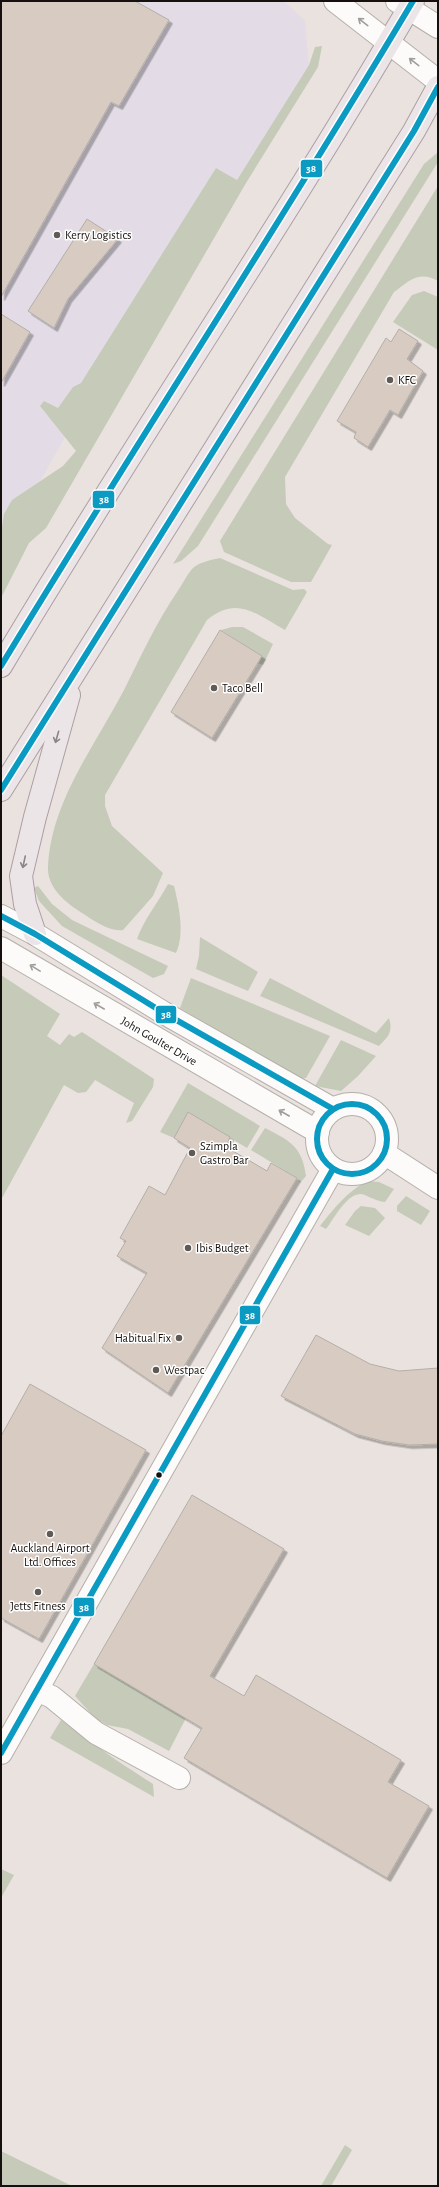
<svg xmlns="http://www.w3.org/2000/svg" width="439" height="2187" font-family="'Alegreya Sans',sans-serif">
<defs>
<filter id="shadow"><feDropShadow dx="3.5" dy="3.5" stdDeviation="0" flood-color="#0004"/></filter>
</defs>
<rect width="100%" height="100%" fill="#eae2de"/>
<!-- industrial -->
<polygon fill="#e3dce6" points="1,1 284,1 305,21 309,65 237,180 216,168 23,512 1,570"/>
<!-- green -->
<g fill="#c5cbb8">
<polygon points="322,46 318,67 246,183 46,528 29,543 1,598 1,534 4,514 12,500 63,466 76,451 40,406 44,401 58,408 73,387 81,383 216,168 237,180 309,65 315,47"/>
<polygon points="437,153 438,162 198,546 181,561 173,564 424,164"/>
<path d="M 438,186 L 438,281 C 419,270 409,281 394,292 L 285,477 L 286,504 L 295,518 L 328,544 L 332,545 L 311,582 L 291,582 L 224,552 L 220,541 Z"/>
<polygon points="424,291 438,297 438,350 393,322 412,295"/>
<path d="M 220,558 L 293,590 L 304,589 L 307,592 L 285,630 C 256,614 237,595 207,620 L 105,795 L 105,806 L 112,826 L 163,873 L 153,896 L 123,930 C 109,932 93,920 82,913 C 66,903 47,888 48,867 C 51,801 95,746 124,690 C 141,656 157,621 179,589 C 183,583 187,575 192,569 C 199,562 211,560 220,558 Z"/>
<polygon points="232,627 243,627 273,644 263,665 258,663 262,656 221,630"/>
<path d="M 168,884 L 174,886 C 179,906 185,934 176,953 L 137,939 C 144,919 158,903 168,884 Z"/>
<polygon points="38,886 52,904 72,920 168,966 164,974 153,978 62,926 39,901 34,888"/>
<polygon points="200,937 258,972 248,991 196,969 199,956"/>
<polygon points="1,975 60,1014 47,1036 60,1045 69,1034 74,1037 82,1032 154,1079 153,1087 132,1121 126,1123 134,1103 95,1080 86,1092 78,1093 64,1085 1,1200"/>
<polygon points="191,978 330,1036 306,1078 298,1079 180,1008"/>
<path d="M 270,978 L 376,1033 L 389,1018 C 393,1032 389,1036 379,1046 L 260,996 Z"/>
<polygon points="341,1040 376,1056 358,1076 341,1091 315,1086"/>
<polygon points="188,1083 260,1126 247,1148 189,1113 174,1138 160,1132"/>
<path d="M 265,1128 C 290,1141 302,1146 306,1176 L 300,1183 L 297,1178 L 251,1150 Z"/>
<path d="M 367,1181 L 379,1182 L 394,1189 L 385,1202 C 375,1201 367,1195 361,1194 C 346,1194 334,1219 326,1229 L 320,1226 C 334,1208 347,1192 367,1181 Z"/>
<polygon points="406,1196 430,1211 421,1225 397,1211 397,1206"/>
<polygon points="361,1206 375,1208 385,1218 369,1236 345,1225 355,1211"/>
<polygon points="94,1664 186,1718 169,1751 128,1729 107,1725 95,1718 75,1696"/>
<polygon points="61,1720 116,1760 153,1784 154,1797 50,1738"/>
<polygon points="1,1869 14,1875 1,1898"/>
<polygon points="345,2145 352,2150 331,2186 321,2186"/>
<polygon points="1,2151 72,2186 1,2186"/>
</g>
<!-- building -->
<g fill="#d8cbc2" stroke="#b4aeaa" filter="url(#shadow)">
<polygon points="1,1 135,1 169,20 119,106 111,102 1,297"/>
<polygon points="87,219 118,239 68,299 54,328 28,311"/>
<polygon points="1,314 30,332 1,383"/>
<polygon points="399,329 418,341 407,359 423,371 398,415 390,410 368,447 354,438 356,432 337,421 386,338 391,342"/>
<polygon points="220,630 262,656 212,738 171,712"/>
<polygon points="188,1112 230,1137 226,1147 267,1171 271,1163 297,1178 168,1393 102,1348 147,1273 117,1256 126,1241 120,1238 149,1186 165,1195 190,1148 174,1138"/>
<polygon points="316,1335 370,1364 399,1371 438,1368 438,1444 409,1445 382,1441 355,1434 281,1396"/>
<polygon points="30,1384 146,1450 39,1639 1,1618 1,1436"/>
<polygon points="192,1495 284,1549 210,1676 244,1696 256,1675 401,1760 388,1782 429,1806 387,1878 184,1758 202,1728 94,1664"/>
</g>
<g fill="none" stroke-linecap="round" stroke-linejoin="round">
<defs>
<g id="minor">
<polyline points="335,1 438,81"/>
<polyline points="397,1 438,27"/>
<polyline points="1,916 35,934 164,1013 333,1109"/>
<polyline points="1,948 318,1132"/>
<circle cx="352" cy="1139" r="35"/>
<polyline points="384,1153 438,1188"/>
<polyline points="37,1690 52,1697 96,1733 179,1778"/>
<polyline points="1,1753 333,1169"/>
</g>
<g id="major">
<path d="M 1,666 C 134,442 282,227 413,1"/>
<polyline points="1,790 414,131 438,87"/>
<polyline points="35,934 25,904 21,876 35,817 69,695"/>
</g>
</defs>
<!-- minor casing -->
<use href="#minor" stroke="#b5afab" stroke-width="24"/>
<!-- major casing -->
<use href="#major" stroke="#ac9fa4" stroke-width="24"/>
<!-- minor -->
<use href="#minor" stroke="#fcfbfa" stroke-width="22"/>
<!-- major -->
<use href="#major" stroke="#ece5e8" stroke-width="22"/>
<defs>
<g id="bus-1">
<path d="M 1,666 C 136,443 280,225 413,1"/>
<polyline points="1,790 414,131 438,87"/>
<polyline points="1,916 35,934 164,1013 333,1109"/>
<circle cx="352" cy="1139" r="35"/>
<polyline points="1,1753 333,1169"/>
</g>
</defs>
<!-- bus-1 casing -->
<use href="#bus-1" stroke="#fff" stroke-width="9"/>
<!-- bus-1 -->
<use href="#bus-1" stroke="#0a9ac2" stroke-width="6"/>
</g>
<!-- one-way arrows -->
<defs><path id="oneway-shaft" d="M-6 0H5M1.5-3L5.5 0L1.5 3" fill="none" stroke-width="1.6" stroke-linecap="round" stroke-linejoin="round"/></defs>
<g stroke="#a09d9b">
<use href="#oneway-shaft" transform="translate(363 22) rotate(-142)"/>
<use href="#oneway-shaft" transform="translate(414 62) rotate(-142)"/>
<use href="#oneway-shaft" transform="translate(35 968) rotate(-149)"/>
<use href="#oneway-shaft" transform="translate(99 1006) rotate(-150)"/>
<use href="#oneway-shaft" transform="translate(284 1113) rotate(-150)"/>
</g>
<g stroke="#8b8585">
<use href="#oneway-shaft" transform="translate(57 737) rotate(106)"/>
<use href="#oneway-shaft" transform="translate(24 862) rotate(102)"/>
</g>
<!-- markers -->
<g fill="#605a56" stroke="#fff" stroke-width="1.5">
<circle cx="57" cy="235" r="4"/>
<circle cx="390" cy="380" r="4"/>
<circle cx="214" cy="688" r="4"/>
<circle cx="192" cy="1153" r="4"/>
<circle cx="188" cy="1248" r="4"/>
<circle cx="179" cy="1338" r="4"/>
<circle cx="156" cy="1370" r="4"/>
<circle cx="50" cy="1534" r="4"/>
<circle cx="38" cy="1592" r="4"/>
</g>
<circle fill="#15100d" stroke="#fff" stroke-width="1.5" cx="159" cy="1475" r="3.5"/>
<g text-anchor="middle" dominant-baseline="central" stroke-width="3" stroke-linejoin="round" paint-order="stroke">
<!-- poi labels -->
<g font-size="12" fill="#15100d" stroke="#fff" text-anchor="start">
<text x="65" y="235">Kerry Logistics</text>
<text x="398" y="380">KFC</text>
<text x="222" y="688">Taco Bell</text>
<text x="200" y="1146">Szimpla<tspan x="200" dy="14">Gastro Bar</tspan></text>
<text x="196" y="1248">Ibis Budget</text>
<text x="171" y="1338" text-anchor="end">Habitual Fix</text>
<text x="164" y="1370">Westpac</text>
<text x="50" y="1548" text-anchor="middle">Auckland Airport<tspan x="50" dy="14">Ltd. Offices</tspan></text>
<text x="38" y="1606" text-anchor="middle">Jetts Fitness</text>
</g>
<!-- street labels -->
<g font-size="12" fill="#15100d" stroke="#fff">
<text transform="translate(159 1041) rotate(30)">John Goulter Drive</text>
</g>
</g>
<g stroke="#fff" stroke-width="1.5">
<rect x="300" y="159" width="23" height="19" rx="4" fill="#0a9ac2"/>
<rect x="92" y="490" width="23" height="19" rx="4" fill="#0a9ac2"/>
<rect x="155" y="1005" width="22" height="19" rx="4" fill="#0a9ac2"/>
<rect x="239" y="1305" width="22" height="20" rx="4" fill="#0a9ac2"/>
<rect x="73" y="1597" width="22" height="20" rx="4" fill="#0a9ac2"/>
</g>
<g font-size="11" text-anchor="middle" font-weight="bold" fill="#fff">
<text x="311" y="172">38</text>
<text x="104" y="503">38</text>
<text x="166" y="1018">38</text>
<text x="250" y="1319">38</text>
<text x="84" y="1611">38</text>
</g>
<!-- border -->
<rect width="439" height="2187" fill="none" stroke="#15100d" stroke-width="4"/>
</svg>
